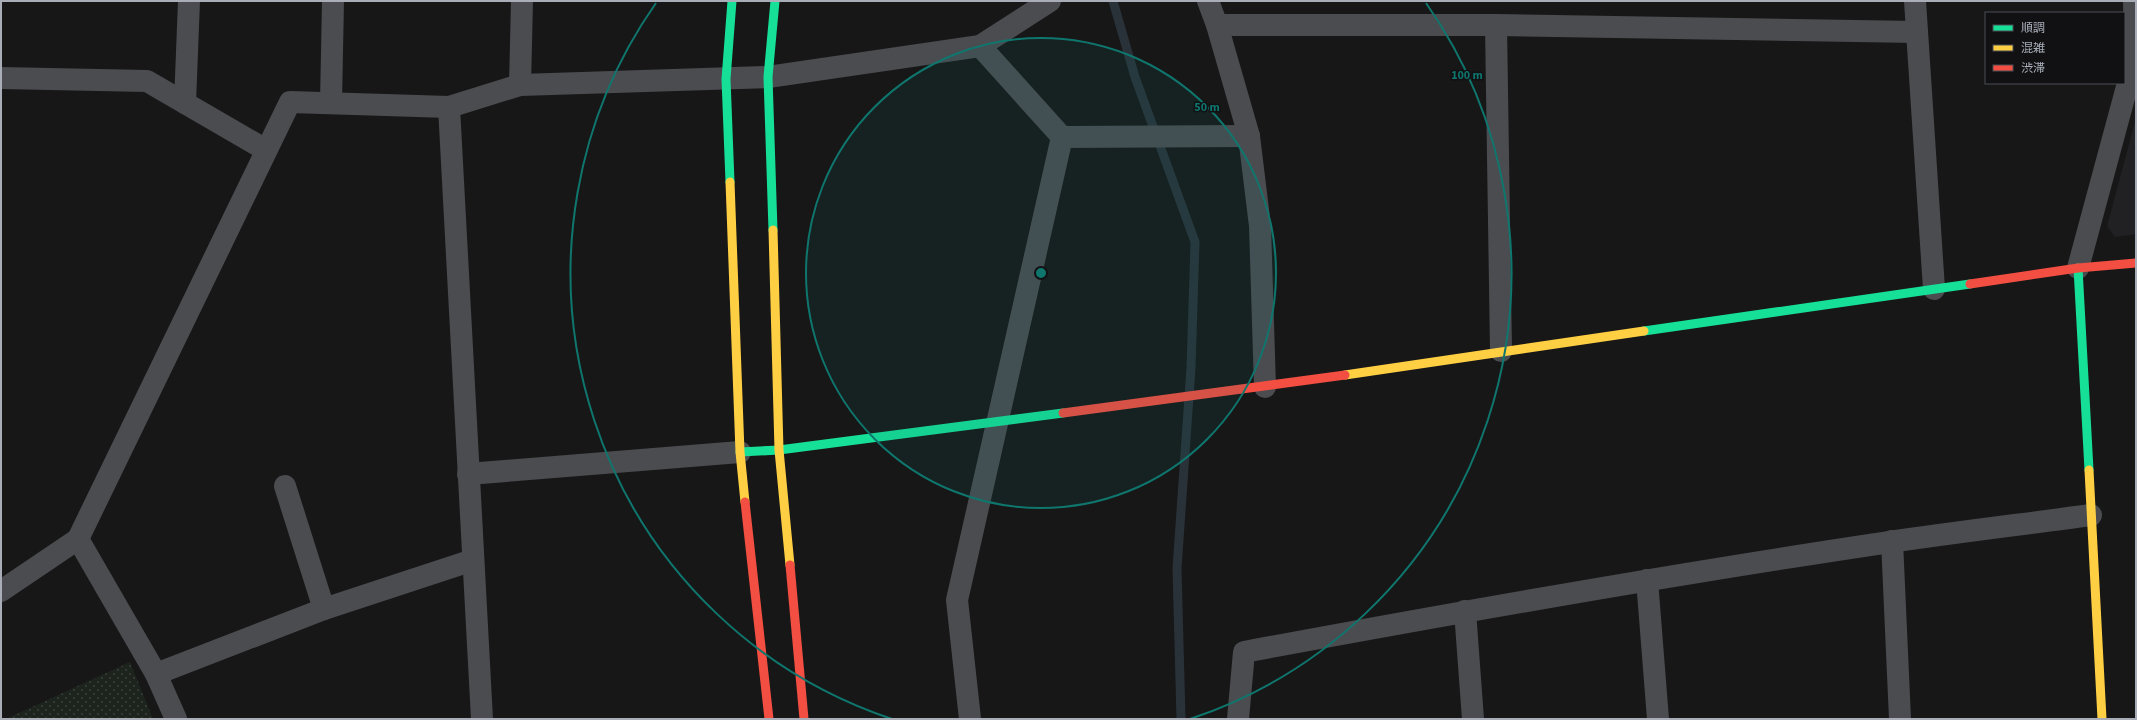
<svg xmlns="http://www.w3.org/2000/svg" width="2137" height="720" font-family="'Source Sans 3','Noto Sans JP',sans-serif">
<defs>
<pattern id="grass-dots" width="8" height="8" patternUnits="userSpaceOnUse"><rect width="8" height="8" fill="#1d241e"/><path d="M2 2h.1M6 6h.1" fill="none" stroke="#3b413d" stroke-width="1.8" stroke-linecap="round"/></pattern>
</defs>
<rect width="100%" height="100%" fill="#171717"/>
<!-- built -->
<polygon fill="#212123" points="2136,118 2136,234 2115,237 2107,226"/>
<!-- grass -->
<polygon fill="url(#grass-dots)" points="130,662 153,719 6,719"/>
<g fill="none" stroke-linecap="round" stroke-linejoin="round">
<!-- stream -->
<polyline stroke="#2a3239" stroke-width="9" points="1113,1 1135,77 1195,242 1191,368 1177,568 1181,719"/>
<!-- street -->
<g stroke="#4b4c50" stroke-width="22">
<polyline points="1208,1 1217,25 1249,136 1260,226 1265,387"/>
<polyline points="1915,1 1934,289"/>
<polyline points="1217,25 1496,25 1917,32"/>
<polyline points="1496,25 1501,351"/>
<polyline points="980,46 1062,137"/>
<polyline points="1,78 147,81 266,150"/>
<polyline points="520,85 522,1"/>
<polyline points="185,103 189,1"/>
<polyline points="331,103 333,1"/>
<polyline points="449,107 482,719"/>
<polyline points="2078,268 2135,57 2134,1"/>
<polyline points="468,474 740,452"/>
<polyline points="285,486 324,609"/>
<polyline points="78,539 156,674 176,719"/>
<polyline points="1892,541 1900,719"/>
<polyline points="1647,580 1658,719"/>
<polyline points="1,591 78,539 290,102 449,107 520,85 768,77 980,46 1050,1"/>
<polyline points="1465,611 1473,719"/>
<polyline points="156,674 324,609 473,560"/>
<polyline points="970,719 957,600 1062,137 1249,136"/>
<path d="M 1238,719 L 1244,652 C 1459,612 1674,574 1890,542 C 1957,532 2025,524 2091,515"/>
</g>
<!-- fast -->
<g stroke="#16e098" stroke-width="9">
<polyline points="730,182 726,79 732,1"/>
<polyline points="773,230 768,77 775,1"/>
<polyline points="2078,268 2089,470"/>
<polyline points="1644,331 1970,284"/>
<polyline points="740,452 779,450 1063,413"/>
</g>
<!-- slow -->
<g stroke="#ffcf43" stroke-width="9">
<polyline points="730,182 740,452 745,502"/>
<polyline points="773,230 779,450 790,565"/>
<polyline points="1345,375 1644,331"/>
<polyline points="2089,470 2102,719"/>
</g>
<!-- jam -->
<g stroke="#f24e42" stroke-width="9">
<polyline points="1970,284 2078,268 2136,263"/>
<polyline points="1063,413 1345,375"/>
<polyline points="745,502 769,719"/>
<polyline points="790,565 804,719"/>
</g>
</g>
<!-- distance rings -->
<circle cx="1041" cy="273" r="235" fill="#0f766e" fill-opacity=".12"/>
<g fill="none" stroke="#0f766e" stroke-width="2">
<circle cx="1041" cy="273" r="235"/>
<path d="M892 719A470 470 0 0 1 656 3M1426 3A470 470 0 0 1 1190 719"/>
</g>
<circle cx="1041" cy="273" r="6" fill="#0f766e" stroke="#111113" stroke-width="2"/>
<g font-size="12" text-anchor="middle" font-weight="bold" fill="#0f766e" stroke="#111113" stroke-width="3" stroke-linejoin="round" paint-order="stroke">
<text x="1467" y="79">100 m</text>
<text x="1207" y="111">50 m</text>
</g>
<!-- border -->
<rect width="2137" height="720" fill="none" stroke="#a8adb8" stroke-width="4"/>
<!-- legend -->
<rect x="1985" y="12" width="140" height="72" fill="#111113" stroke="#4d4f55"/>
<rect x="1993" y="25" width="20" height="6" fill="#16e098" stroke="#4d4f55"/>
<text x="2021" y="32" font-size="12" fill="#a8adb8">順調</text>
<rect x="1993" y="45" width="20" height="6" fill="#ffcf43" stroke="#4d4f55"/>
<text x="2021" y="52" font-size="12" fill="#a8adb8">混雑</text>
<rect x="1993" y="65" width="20" height="6" fill="#f24e42" stroke="#4d4f55"/>
<text x="2021" y="72" font-size="12" fill="#a8adb8">渋滞</text>
</svg>
